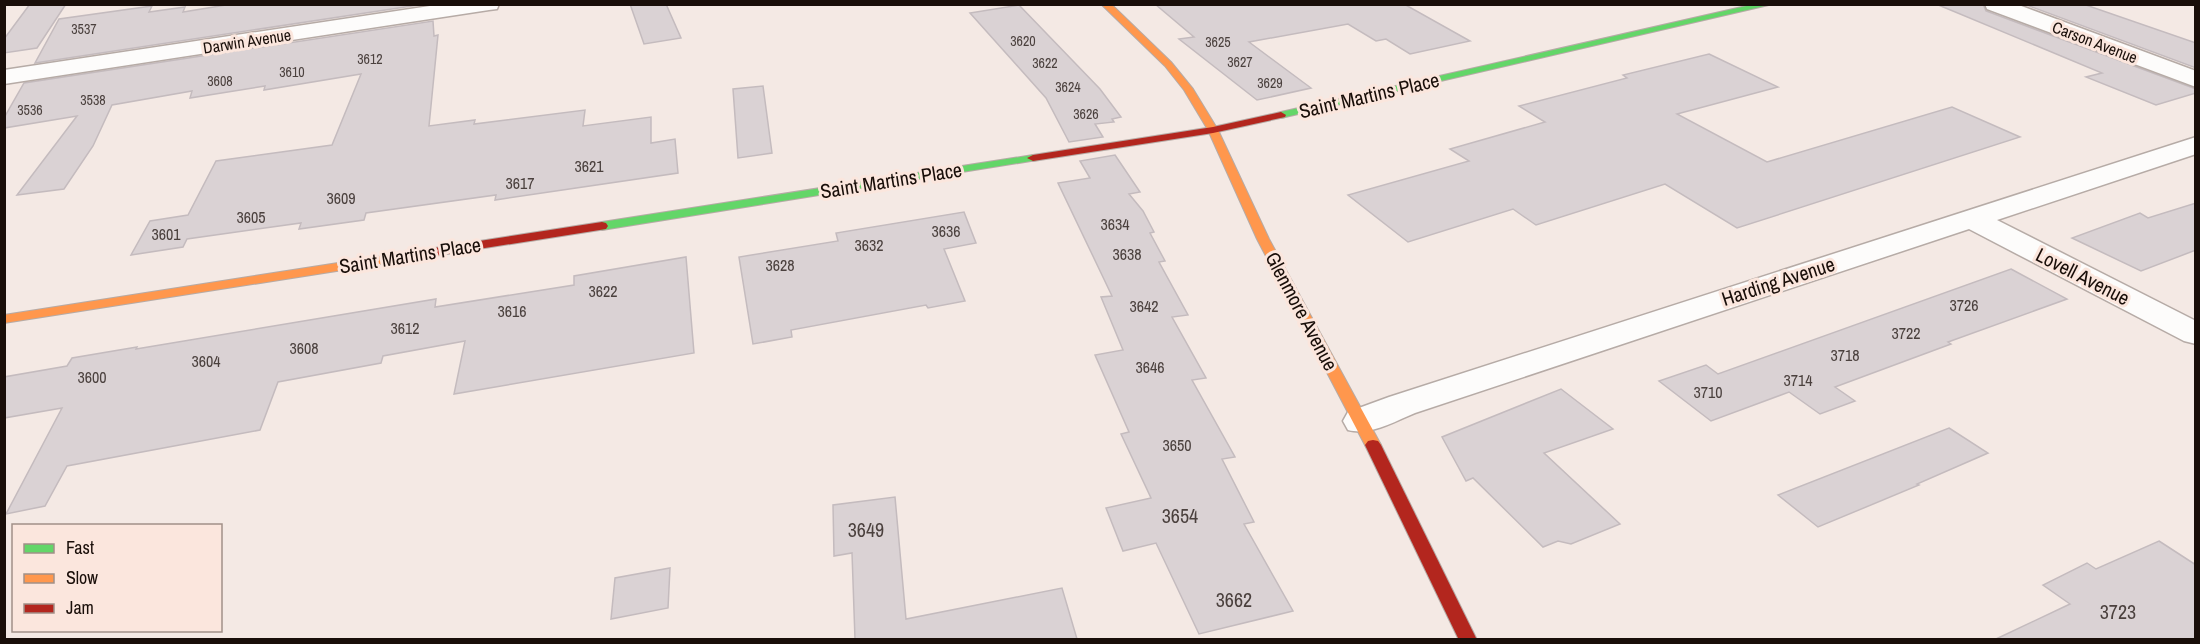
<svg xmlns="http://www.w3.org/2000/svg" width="2200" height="644" font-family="'Archivo Narrow',sans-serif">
<rect width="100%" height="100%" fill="#f4e9e4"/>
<!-- building -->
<g fill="#dad2d4" stroke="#c4bbbe" stroke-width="1.5">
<polygon points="30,4 66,4 37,48 4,53 4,39"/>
<polygon points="232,4 425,4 35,63 59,19 152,6 149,12 185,7 183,12"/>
<polygon points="630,4 666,4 681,38 644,44"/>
<polygon points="1155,4 1404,4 1470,41 1410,54 1386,39 1376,41 1348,24 1249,42 1311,88 1257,100 1179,39 1194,37"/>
<polygon points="1936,4 1983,4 1986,11 2196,89 2196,93 2156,105 2086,77 2102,73"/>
<polygon points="2024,4 2083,4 2196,43 2196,68"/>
<polygon points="1019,5 1100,89 1121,117 1112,119 1114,122 1095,124 1103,137 1069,142 1046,98 970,13"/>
<polygon points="433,21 434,36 438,35 429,126 475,120 474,124 585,110 583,126 651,117 651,143 675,139 678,173 495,200 496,195 366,213 364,220 299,229 301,223 187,239 183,247 131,255 150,221 188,215 216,161 332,145 361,74 264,90 265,86 190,98 192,91 112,105 93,146 64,189 17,195 77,116 4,128 4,118 24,83"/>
<polygon points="1709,54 1778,87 1677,114 1767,162 1952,107 2020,137 1737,228 1665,184 1536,225 1513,209 1408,242 1348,195 1469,161 1450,149 1545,122 1519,106 1627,78 1623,75"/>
<polygon points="763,86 772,153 738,158 733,89"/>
<polygon points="1115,155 1140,192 1129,194 1143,211 1154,232 1150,233 1165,261 1159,262 1188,315 1172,317 1206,378 1192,380 1235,457 1222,459 1254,522 1244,524 1293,611 1199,634 1156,543 1123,551 1106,508 1151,498 1121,434 1129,432 1095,355 1123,350 1101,297 1112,296 1058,183 1090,178 1080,161"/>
<polygon points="2196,203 2196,250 2141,271 2072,238 2140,213 2148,218"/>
<polygon points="964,212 976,243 944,249 965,301 928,308 926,305 791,330 792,337 753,344 739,257 838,241 836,233"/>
<polygon points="686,257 694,353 454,394 465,341 383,356 381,363 278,382 260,430 67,466 45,506 6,514 62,408 4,418 4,377 67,366 72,358 137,347 136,349 436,299 435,307 574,285 574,276"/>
<polygon points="2011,269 2067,299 1948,342 1951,344 1835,387 1855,401 1820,414 1789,392 1711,421 1659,381 1706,365 1718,374"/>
<polygon points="1561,389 1613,429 1544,453 1620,524 1571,544 1558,541 1543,547 1473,478 1466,481 1442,437"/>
<polygon points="1949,428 1988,453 1917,484 1919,485 1818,527 1778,495"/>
<polygon points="895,497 906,619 1062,588 1077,639 855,639 852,553 834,556 833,505"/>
<polygon points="2159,541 2196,565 2196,639 1996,639 2070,604 2043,585 2087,563 2096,569"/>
<polygon points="670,568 668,608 611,619 615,578"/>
</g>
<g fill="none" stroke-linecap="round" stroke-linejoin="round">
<defs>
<g id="street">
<polygon points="443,4 499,4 497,9 489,10 4,84 4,70"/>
<polygon points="1985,4 2016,4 2196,71 2196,87 1987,9"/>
<path d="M 2196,137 L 2196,154 L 1997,220 L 2196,321 L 2196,344 L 2184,341 L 1969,229 L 1415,413 C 1393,422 1371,436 1348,430 L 1343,421 L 1348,412 L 1389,397 Z"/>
</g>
<g id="fast">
<polygon points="1755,4 1773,4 1281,118 1276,115 1281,112"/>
<polygon points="1033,155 1037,156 1037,160 602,230 596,226 602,222"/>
</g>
<g id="slow">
<polygon points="1101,4 1111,4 1171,62 1193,89 1218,130 1269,239 1381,445 1378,449 1368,449 1365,445 1257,239 1208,130 1184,90 1165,66"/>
<polygon points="409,252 413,253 415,256 413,259 4,323 4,315"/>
</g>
<g id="jam">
<polygon points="1281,112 1286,115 1285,117 1213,133 1033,161 1027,158 1033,155 1213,127"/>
<polygon points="602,222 606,223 608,226 606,229 409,260 403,256 409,252"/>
<polygon points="1373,440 1378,441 1381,445 1477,640 1459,640 1365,445 1368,441"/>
</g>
</defs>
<!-- street casing -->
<use href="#street" stroke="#b6aba6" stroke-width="3"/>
<!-- fast casing -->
<use href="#fast" stroke="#b6aba6" stroke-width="2"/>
<!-- slow casing -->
<use href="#slow" stroke="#b6aba6" stroke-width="2"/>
<!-- jam casing -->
<use href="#jam" stroke="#b6aba6" stroke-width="2"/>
<!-- street -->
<use href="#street" fill="#fdfcfb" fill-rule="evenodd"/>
<!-- fast -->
<use href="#fast" fill="#63d668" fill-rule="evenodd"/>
<!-- slow -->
<use href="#slow" fill="#ff974d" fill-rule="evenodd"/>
<!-- jam -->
<use href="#jam" fill="#b3261e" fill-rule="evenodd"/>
</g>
<g text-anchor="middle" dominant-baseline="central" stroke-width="6" stroke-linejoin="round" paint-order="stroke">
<!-- far-number labels -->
<g font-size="14" fill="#4b413e">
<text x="84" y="29">3537</text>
<text x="1023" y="41">3620</text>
<text x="1218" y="42">3625</text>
<text x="370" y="59">3612</text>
<text x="1240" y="62">3627</text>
<text x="1045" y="63">3622</text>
<text x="292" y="72">3610</text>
<text x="220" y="81">3608</text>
<text x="1270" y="83">3629</text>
<text x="1068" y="87">3624</text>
<text x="93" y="100">3538</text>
<text x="30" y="110">3536</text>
<text x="1086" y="114">3626</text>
</g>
<!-- far-street labels -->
<g font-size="16" fill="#190e09" stroke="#fbe6dd">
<text transform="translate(247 41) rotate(-9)">Darwin Avenue</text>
<text transform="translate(2095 42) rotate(21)">Carson Avenue</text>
</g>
<!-- number labels -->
<g font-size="16" fill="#4b413e">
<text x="589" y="166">3621</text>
<text x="520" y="183">3617</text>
<text x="341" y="198">3609</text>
<text x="251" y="217">3605</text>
<text x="1115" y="224">3634</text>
<text x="946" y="231">3636</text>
<text x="166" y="234">3601</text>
<text x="869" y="245">3632</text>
<text x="1127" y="254">3638</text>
<text x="780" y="265">3628</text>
<text x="603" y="291">3622</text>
<text x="1964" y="305">3726</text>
<text x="1144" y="306">3642</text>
<text x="512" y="311">3616</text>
<text x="405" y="328">3612</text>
<text x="1906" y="333">3722</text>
<text x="304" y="348">3608</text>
<text x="1845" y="355">3718</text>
<text x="206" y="361">3604</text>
<text x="1150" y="367">3646</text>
<text x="92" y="377">3600</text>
<text x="1798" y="380">3714</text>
<text x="1708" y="392">3710</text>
<text x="1177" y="445">3650</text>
</g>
<!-- street labels -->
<g font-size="20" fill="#190e09" stroke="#fbe6dd">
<text transform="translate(1369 95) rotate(-13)">Saint Martins Place</text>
<text transform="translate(891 180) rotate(-9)">Saint Martins Place</text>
<text transform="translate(410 255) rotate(-9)">Saint Martins Place</text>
<text transform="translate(2083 276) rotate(27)">Lovell Avenue</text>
<text transform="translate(1778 281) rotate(-18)">Harding Avenue</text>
<text transform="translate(1302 311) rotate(62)">Glenmore Avenue</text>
</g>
<!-- near-number labels -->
<g font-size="20" fill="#4b413e">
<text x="1180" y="515">3654</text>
<text x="866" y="529">3649</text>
<text x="1234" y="599">3662</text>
<text x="2118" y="611">3723</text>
</g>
</g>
<!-- border -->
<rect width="2200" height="644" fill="none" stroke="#190e09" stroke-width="12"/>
<!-- legend -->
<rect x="12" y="524" width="210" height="108" fill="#fbe6dd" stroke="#a19088" stroke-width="1.5"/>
<rect x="24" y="544" width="30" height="9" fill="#63d668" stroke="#a19088" stroke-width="1.5"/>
<text x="66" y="554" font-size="18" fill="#190e09">Fast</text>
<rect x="24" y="574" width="30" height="9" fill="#ff974d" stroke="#a19088" stroke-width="1.5"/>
<text x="66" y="584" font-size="18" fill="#190e09">Slow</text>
<rect x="24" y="604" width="30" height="9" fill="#b3261e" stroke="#a19088" stroke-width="1.5"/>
<text x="66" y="614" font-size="18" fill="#190e09">Jam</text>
</svg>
